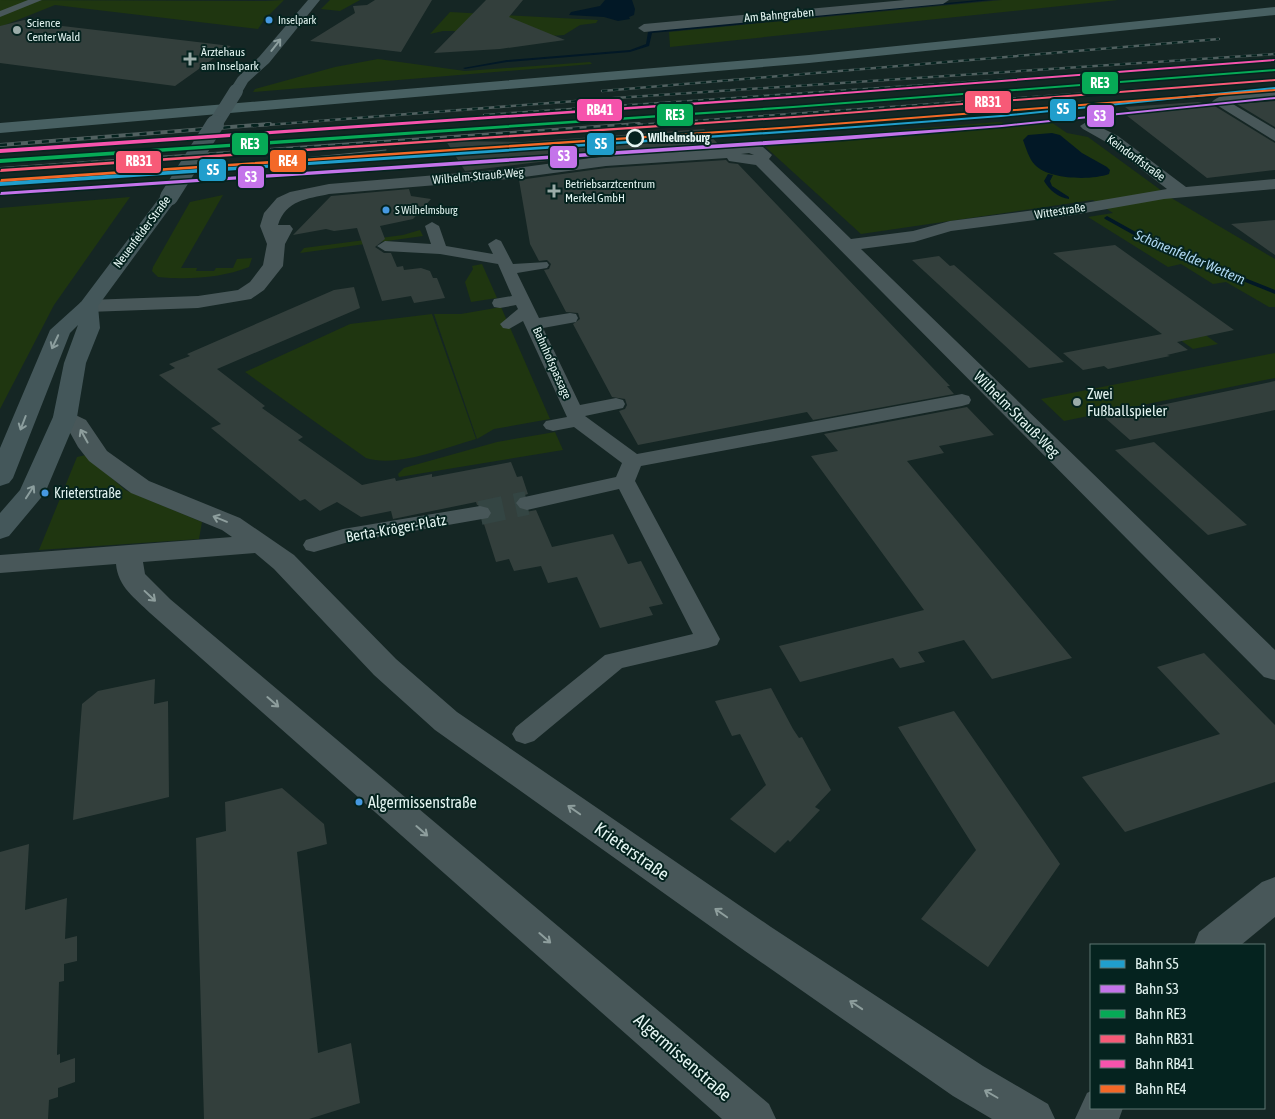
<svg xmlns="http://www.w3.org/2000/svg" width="1275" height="1119" font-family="'Asap Condensed',sans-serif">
<rect width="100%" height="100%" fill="#152624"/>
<!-- green -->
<g fill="#1f3610">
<polygon points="0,0 265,1 284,0 264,20 258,29 55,5 0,27"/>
<polygon points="330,0 360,0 340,11 321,9"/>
<polygon points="1002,0 1118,0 670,47 669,32"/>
<polygon points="450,12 598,20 596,23 580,25 564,35 478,42 454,31 443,31 430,34"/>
<polygon points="378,59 465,71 590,62 592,64 253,92 255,89 335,67"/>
<polygon points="998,122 1020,125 1051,122 1067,133 1088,137 1173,199 1275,259 1275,307 1269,307 1226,282 1213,284 1181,264 1168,267 1088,217 1113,213 1093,200 861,234 759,141"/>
<path d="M 223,195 L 181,268 L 197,268 L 196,271 L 214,271 L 216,268 L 233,268 L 237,259 L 252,258 L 249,267 C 221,278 188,280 158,277 L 152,271 L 153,267 L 190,202 Z"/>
<polygon points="130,197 54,305 0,409 0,208"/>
<polygon points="420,230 423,236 300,253 304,248 403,235"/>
<polygon points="482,264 497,298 471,302 465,282 473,269 472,266"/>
<polygon points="501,307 550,419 494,429 477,439 434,314 461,314"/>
<path d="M 432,314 L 476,439 C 444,448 397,468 366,458 L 245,372 L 350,324 Z"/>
<polygon points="1197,329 1218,344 1193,349 1172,334"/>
<polygon points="1275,353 1275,378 1064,421 1041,399"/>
<polygon points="555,432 563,450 399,477 398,474 404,468 497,442"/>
<polygon points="86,455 125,490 202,522 199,539 39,550 77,457"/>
</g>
<!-- water -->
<g fill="#021826">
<polygon points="605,0 632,0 635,9 634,15 629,17 630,19 618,21 604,17 569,15 571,12 600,6"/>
<path d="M 1052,133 L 1060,135 L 1082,153 L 1107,167 L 1110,170 L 1109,174 C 1090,181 1048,179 1035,165 C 1029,159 1026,148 1023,140 L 1028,135 Z"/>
</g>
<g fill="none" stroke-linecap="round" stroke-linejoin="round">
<!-- stream -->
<g fill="#021826" fill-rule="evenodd">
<polygon points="978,0 992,0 652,33 649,46 630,52 507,62 465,69 463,68 507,60 630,50 646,44 648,32 650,31"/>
<path d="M 1048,174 L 1053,175 L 1050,181 L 1052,186 L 1069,197 L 1069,199 C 1059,198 1049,190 1044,181 Z"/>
<polygon points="1107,216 1152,241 1275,290 1275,294 1148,243 1105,219 1104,218"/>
</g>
</g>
<!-- building -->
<g fill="#333f3c">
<polygon points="375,0 432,0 401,52 310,41 355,13 353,6 367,5"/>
<polygon points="486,0 523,0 509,17 565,40 500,49 434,53"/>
<polygon points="24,20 54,25 231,46 175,86 0,63 0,26"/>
<polygon points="1275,101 1275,127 1237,104"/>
<polygon points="1198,102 1213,105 1275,143 1275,170 1207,178 1126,115 1136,115 1125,107"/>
<polygon points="704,129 721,147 606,154 465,171 446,141 524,142"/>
<polygon points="726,160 729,163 738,164 950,386 947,386 954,394 813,420 807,412 638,445 619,411 625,409 627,405 625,399 612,397 573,324 580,319 578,313 566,312 544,270 549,269 551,264 547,260 539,261 530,244 519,180 606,168"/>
<polygon points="409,189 411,196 431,199 413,219 380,226 385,239 375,247 384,253 391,253 397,267 403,266 404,270 421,268 430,271 433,278 437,278 445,298 414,303 411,296 382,301 357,228 334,231 326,229 293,235 331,196"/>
<polygon points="1275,220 1275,255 1231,224"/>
<polygon points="1115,245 1234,330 1177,342 1188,350 1167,355 1170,356 1108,369 1104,366 1083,370 1063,353 1162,334 1053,253"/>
<polygon points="939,256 950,266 954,265 1064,362 1029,368 912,260"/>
<polygon points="354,287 360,308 217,369 265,406 262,408 303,437 298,440 362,485 395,478 396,481 432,474 432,477 511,462 517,477 522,476 528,494 519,497 515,504 519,510 526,512 536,510 552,547 613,534 628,564 641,561 663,604 649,607 653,615 600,628 577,577 548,583 541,566 514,571 509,559 496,562 483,521 490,519 493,512 488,506 477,505 476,502 393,519 391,511 361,517 337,502 320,511 305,499 300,501 211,428 221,424 159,375 175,368 169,364 190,356 187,354 334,290"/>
<polygon points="1275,381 1275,410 1209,424 1130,440 1104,417"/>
<polygon points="967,407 994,435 939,446 944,453 907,461 1072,658 992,679 964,640 918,652 925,662 900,668 893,658 800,682 779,646 924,610 811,456 838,451 824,434"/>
<polygon points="1154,442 1181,466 1247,525 1208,535 1115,450"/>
<polygon points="1204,653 1275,725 1275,782 1125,832 1082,777 1220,734 1157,667"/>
<polygon points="155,679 154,704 168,701 169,797 73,820 82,704 98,691"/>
<polygon points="771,688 793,729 799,738 802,737 831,790 815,807 820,810 790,842 788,840 775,853 730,819 766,785 740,734 732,736 715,701"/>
<polygon points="954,711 1060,864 988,967 921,919 976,850 898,727"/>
<polygon points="282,788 324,824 327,844 297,852 318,1053 351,1043 360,1103 309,1119 204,1119 196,838 226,831 225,802"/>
<polygon points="29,844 25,910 67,898 65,939 77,936 77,961 64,964 64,981 59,982 57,1055 60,1054 60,1063 75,1058 75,1082 58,1088 58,1097 49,1100 48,1119 0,1119 0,852"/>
</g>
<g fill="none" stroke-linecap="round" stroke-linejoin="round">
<!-- pedestrian-tunnel -->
<polyline stroke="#344543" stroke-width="24" stroke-dasharray="24 12" stroke-linecap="butt" points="480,513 527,503"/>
<!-- pedestrian -->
<g fill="#485759" fill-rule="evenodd">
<polygon points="28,0 42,0 0,17 0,11"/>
<polygon points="432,222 439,226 446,246 493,254 488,244 496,239 501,241 513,264 547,262 549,265 547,268 517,273 539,318 570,313 576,314 578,318 576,322 543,328 580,405 616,398 623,400 625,404 623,408 585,416 637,454 962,394 969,396 971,400 969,404 962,406 641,466 635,481 720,639 717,645 708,648 622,668 534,741 525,744 516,741 512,734 516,727 605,655 693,634 619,489 527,510 520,508 516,503 520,498 616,477 622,463 574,427 553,431 546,429 543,425 546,421 567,417 523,321 509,329 503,328 500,324 518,309 516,305 500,308 494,307 492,303 494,299 512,296 498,264 440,254 385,251 377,246 385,241 431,244 425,226"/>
<polygon points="480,506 488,508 491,513 488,518 345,543 314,552 306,550 303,545 306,540 343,529"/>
</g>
<!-- minor -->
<g fill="#485759" fill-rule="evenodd">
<polygon points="905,0 949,0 943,4 644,32 638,28 644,24"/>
<path d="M 1275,91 L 1275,99 L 1231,103 L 1275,129 L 1275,141 L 1212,102 C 1220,91 1261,92 1275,91 Z"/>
<path d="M 1088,121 L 1118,136 L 1186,187 L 1275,179 L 1275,189 L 1164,199 L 1073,215 L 951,231 L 914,242 L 861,249 L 1275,650 L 1275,680 L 1264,677 L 756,165 L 729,161 L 727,158 L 606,166 L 509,179 L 329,194 C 307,199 286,200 278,225 L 290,225 L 293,229 L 285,244 L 283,266 L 264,290 L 251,299 L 198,308 L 88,312 L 81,310 L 78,306 L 81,302 L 88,300 L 198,296 L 238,290 L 250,282 L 263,265 L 267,244 L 260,226 L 264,213 L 277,198 L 290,192 L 329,184 L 509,169 L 606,156 L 728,148 L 744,143 L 763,147 L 772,155 L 769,159 L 851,239 L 913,231 L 950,221 L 1073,205 L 1167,189 L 1106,142 L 1083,129 L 1080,126 ZM 749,153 L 754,155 L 741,154 Z"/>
<path d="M 65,410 L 86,420 L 107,451 L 149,481 L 240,518 L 294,555 L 396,659 L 457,712 L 771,927 L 983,1066 L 1048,1104 L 1055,1119 L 992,1119 L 953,1096 L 745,951 L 435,730 L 374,675 L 274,569 L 255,553 L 143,562 L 145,574 L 170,599 L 769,1104 L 776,1119 L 722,1119 L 150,613 C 135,598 118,587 116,564 L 0,573 L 0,555 L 232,537 L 222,530 L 131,493 L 89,461 L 78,447 L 68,429 L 53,417 L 57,412 Z"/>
<polygon points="1275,877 1275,917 1241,945 1194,945 1199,932 1262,882"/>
<polygon points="1091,1091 1091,1108 1123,1108 1119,1119 1075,1119 1087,1093"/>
</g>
<!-- secondary -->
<g fill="#44575a" fill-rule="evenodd">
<polygon points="308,0 320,0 269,63 248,82 241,94 231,94 229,91 238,77 259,57"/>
<polygon points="169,192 175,193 178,197 98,306 100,328 86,363 77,417 45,493 9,536 0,539 0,513 20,490 53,417 64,363 78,325 70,333 13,478 9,483 0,486 0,448 50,330 81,302 163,193"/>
</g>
<!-- trunk -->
<polygon fill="#486062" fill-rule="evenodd" points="1275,7 1275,15 809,63 0,133 0,123 809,55"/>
<!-- tram -->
<polyline stroke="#516060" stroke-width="1" points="159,172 386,150"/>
<defs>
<g id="rail-far1">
<polyline points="602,91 1219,39"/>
<polyline points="484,115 1072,75"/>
<polyline points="253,126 615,98 1275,54"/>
<polyline points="621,126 1275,80"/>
</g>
<g id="rail">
<polyline points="0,145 270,124"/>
<polyline points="0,169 639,124"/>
</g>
</defs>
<!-- rail-far1 casing -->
<use href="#rail-far1" stroke="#516060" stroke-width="2.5"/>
<!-- rail casing -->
<use href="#rail" stroke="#516060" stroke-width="4"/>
<!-- rail-far1 -->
<use href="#rail-far1" stroke="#05231f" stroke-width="2" stroke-dasharray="5.5" stroke-linecap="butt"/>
<!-- rail -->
<use href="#rail" stroke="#05231f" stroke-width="2.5" stroke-dasharray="7" stroke-linecap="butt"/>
<!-- secondary-bridge-far1 -->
<polyline stroke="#44575a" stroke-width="14" points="214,126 236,91"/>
<!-- secondary-bridge -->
<polyline stroke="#44575a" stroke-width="18" points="169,197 215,124"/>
<defs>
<polygon id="rail-1" points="1275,87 1275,89 1001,117 842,129 0,186 0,182 842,127 1001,115"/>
<polygon id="rail-2" points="1275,97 1275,99 1002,127 842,140 0,195 1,192 842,136 1002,125"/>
<polygon id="rail-3" points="1275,69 1275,71 793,108 0,163 0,159 793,106"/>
<polygon id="rail-4" points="1275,79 1275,81 794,118 0,172 1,169 794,116"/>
<polygon id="rail-5" points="1275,59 1274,61 792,98 0,153 0,149 792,96"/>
<polygon id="rail-6" points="1275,89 1275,91 794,128 0,182 1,179 794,126"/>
</defs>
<!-- rail-1 casing -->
<use href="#rail-1" stroke="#05231f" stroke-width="3"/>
<!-- rail-2 casing -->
<use href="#rail-2" stroke="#05231f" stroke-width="3"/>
<!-- rail-3 casing -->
<use href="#rail-3" stroke="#05231f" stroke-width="3"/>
<!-- rail-4 casing -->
<use href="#rail-4" stroke="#05231f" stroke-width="3"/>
<!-- rail-5 casing -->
<use href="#rail-5" stroke="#05231f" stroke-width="3"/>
<!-- rail-6 casing -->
<use href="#rail-6" stroke="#05231f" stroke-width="3"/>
<!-- rail-1 -->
<use href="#rail-1" fill="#209ecc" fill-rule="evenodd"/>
<!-- rail-2 -->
<use href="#rail-2" fill="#c474ea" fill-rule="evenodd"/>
<!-- rail-3 -->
<use href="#rail-3" fill="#06aa56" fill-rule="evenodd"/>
<!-- rail-4 -->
<use href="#rail-4" fill="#f75a77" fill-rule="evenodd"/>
<!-- rail-5 -->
<use href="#rail-5" fill="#f653ac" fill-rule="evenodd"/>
<!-- rail-6 -->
<use href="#rail-6" fill="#f36827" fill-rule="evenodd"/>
</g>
<!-- one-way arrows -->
<defs><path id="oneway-shaft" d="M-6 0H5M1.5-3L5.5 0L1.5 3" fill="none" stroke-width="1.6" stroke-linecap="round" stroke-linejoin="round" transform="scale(1.25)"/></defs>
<g stroke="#8c9e9e">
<use href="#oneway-shaft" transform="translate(276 45) rotate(-52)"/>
<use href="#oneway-shaft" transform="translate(55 342) rotate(115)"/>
<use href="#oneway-shaft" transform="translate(23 423) rotate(111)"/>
<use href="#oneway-shaft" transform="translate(30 492) rotate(-57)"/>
</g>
<g stroke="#8e9e9d">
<use href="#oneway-shaft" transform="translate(84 436) rotate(-119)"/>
<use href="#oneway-shaft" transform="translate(220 519) rotate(-158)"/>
<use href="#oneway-shaft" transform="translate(150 596) rotate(43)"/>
<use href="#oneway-shaft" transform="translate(273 702) rotate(41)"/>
<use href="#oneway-shaft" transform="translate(574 810) rotate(-145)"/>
<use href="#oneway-shaft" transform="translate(422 831) rotate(41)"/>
<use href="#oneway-shaft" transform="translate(721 913) rotate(-145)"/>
<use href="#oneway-shaft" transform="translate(545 938) rotate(41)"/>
<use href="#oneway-shaft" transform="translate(856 1005) rotate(-146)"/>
<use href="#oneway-shaft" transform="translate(991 1094) rotate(-150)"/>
</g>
<!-- markers -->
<g fill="#4699e1" stroke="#05231f" stroke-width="2">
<circle cx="269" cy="20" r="4.5"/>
<circle cx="386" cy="210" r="4.5"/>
<circle cx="45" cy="493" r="4.5"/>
<circle cx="359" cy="802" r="4.5"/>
</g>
<g fill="#9baca9" stroke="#05231f" stroke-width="2">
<circle cx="17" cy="30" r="5"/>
<path d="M187.5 51.5h5v5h5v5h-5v5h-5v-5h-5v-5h5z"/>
<path d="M551.5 183.5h5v5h5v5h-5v5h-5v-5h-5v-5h5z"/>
<circle cx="1077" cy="402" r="5"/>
</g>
<circle fill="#05231f" stroke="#e3f4f1" stroke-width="2.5" cx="635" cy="138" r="8"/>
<g text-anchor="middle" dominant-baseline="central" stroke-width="4" stroke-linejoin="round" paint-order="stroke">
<!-- far-bus labels -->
<g font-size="11" fill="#e3f4f1" stroke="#05231f" text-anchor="start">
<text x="278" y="20">Inselpark</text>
<text x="395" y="210">S Wilhelmsburg</text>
</g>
<!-- far-street labels -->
<g font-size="12" fill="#e3f4f1" stroke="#05231f">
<text transform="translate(779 15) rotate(-5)">Am Bahngraben</text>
<text transform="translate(1136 158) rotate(36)">Keindorffstraße</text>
<text transform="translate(478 176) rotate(-5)">Wilhelm-Strauß-Weg</text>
<text transform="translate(1060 211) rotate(-9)">Wittestraße</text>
<text transform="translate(142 232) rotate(-53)">Neuenfelder Straße</text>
<text transform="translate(552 363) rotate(66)">Bahnhofspassage</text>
</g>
<!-- far-poi labels -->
<g font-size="12" fill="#e3f4f1" stroke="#05231f" text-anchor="start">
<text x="27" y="23">Science<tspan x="27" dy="14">Center Wald</tspan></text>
<text x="201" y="52">Ärztehaus<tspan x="201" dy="14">am Inselpark</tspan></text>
<text x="565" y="184">Betriebsarztcentrum<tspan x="565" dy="14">Merkel GmbH</tspan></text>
</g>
<!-- far-stop labels -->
<g font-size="12" font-weight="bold" fill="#e3f4f1" stroke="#05231f" text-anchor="start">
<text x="648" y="138">Wilhelmsburg</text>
</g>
<!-- far-water labels -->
<g font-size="14" font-style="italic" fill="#b0d9f3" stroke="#05231f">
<text transform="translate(1190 257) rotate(23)">Schönenfelder Wettern</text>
</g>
<!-- bus labels -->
<g font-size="14" fill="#e3f4f1" stroke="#05231f" text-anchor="start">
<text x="54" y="493">Krieterstraße</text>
</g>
<!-- poi labels -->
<g font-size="15" fill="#e3f4f1" stroke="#05231f" text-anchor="start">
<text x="1087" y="393">Zwei<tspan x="1087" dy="17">Fußballspieler</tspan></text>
</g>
<!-- street labels -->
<g font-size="15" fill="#e3f4f1" stroke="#05231f">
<text transform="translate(1017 414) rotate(45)">Wilhelm-Strauß-Weg</text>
<text transform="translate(396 528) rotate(-10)">Berta-Kröger-Platz</text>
</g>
<!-- near-bus labels -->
<g font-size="16" fill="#e3f4f1" stroke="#05231f" text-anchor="start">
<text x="368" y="802">Algermissenstraße</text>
</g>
<!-- near-street labels -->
<g font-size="18" fill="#e3f4f1" stroke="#05231f">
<text transform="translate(632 851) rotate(35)">Krieterstraße</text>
<text transform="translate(683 1057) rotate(41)">Algermissenstraße</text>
</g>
</g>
<g stroke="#05231f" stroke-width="2">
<rect x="1081" y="71" width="38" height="24" rx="5" fill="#06aa56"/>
<rect x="964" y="90" width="48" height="24" rx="5" fill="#f75a77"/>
<rect x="1049" y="98" width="28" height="24" rx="5" fill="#209ecc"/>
<rect x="576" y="98" width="47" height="24" rx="5" fill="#f653ac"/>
<rect x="656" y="103" width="38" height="24" rx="5" fill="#06aa56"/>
<rect x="1086" y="104" width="29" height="24" rx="5" fill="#c474ea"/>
<rect x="231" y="132" width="38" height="24" rx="5" fill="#06aa56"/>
<rect x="586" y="132" width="29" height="24" rx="5" fill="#209ecc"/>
<rect x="549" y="145" width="29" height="24" rx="5" fill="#c474ea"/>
<rect x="269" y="149" width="38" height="24" rx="5" fill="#f36827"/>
<rect x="115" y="150" width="47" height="24" rx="5" fill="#f75a77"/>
<rect x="198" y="158" width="29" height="24" rx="5" fill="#209ecc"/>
<rect x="237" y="165" width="28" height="24" rx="5" fill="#c474ea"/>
</g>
<g font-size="14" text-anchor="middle" font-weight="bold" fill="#fff">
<text x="1100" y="88">RE3</text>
<text x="988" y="107">RB31</text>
<text x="1063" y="114">S5</text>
<text x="600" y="115">RB41</text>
<text x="675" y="120">RE3</text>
<text x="1100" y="121">S3</text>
<text x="250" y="149">RE3</text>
<text x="601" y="149">S5</text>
<text x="564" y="161">S3</text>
<text x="288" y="166">RE4</text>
<text x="139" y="166">RB31</text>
<text x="213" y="175">S5</text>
<text x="251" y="182">S3</text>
</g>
<!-- legend -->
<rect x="1090" y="944" width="175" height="165" fill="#05231f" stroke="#5e7773"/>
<rect x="1100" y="960" width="25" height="8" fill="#209ecc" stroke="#5e7773"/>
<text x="1135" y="969" font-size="15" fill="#e3f4f1">Bahn S5</text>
<rect x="1100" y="985" width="25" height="8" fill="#c474ea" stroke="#5e7773"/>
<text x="1135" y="994" font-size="15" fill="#e3f4f1">Bahn S3</text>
<rect x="1100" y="1010" width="25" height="8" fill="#06aa56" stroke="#5e7773"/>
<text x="1135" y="1019" font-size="15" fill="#e3f4f1">Bahn RE3</text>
<rect x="1100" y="1035" width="25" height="8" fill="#f75a77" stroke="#5e7773"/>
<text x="1135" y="1044" font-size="15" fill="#e3f4f1">Bahn RB31</text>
<rect x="1100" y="1060" width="25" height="8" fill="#f653ac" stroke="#5e7773"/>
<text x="1135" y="1069" font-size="15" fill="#e3f4f1">Bahn RB41</text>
<rect x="1100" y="1085" width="25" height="8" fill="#f36827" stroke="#5e7773"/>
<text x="1135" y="1094" font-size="15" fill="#e3f4f1">Bahn RE4</text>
</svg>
